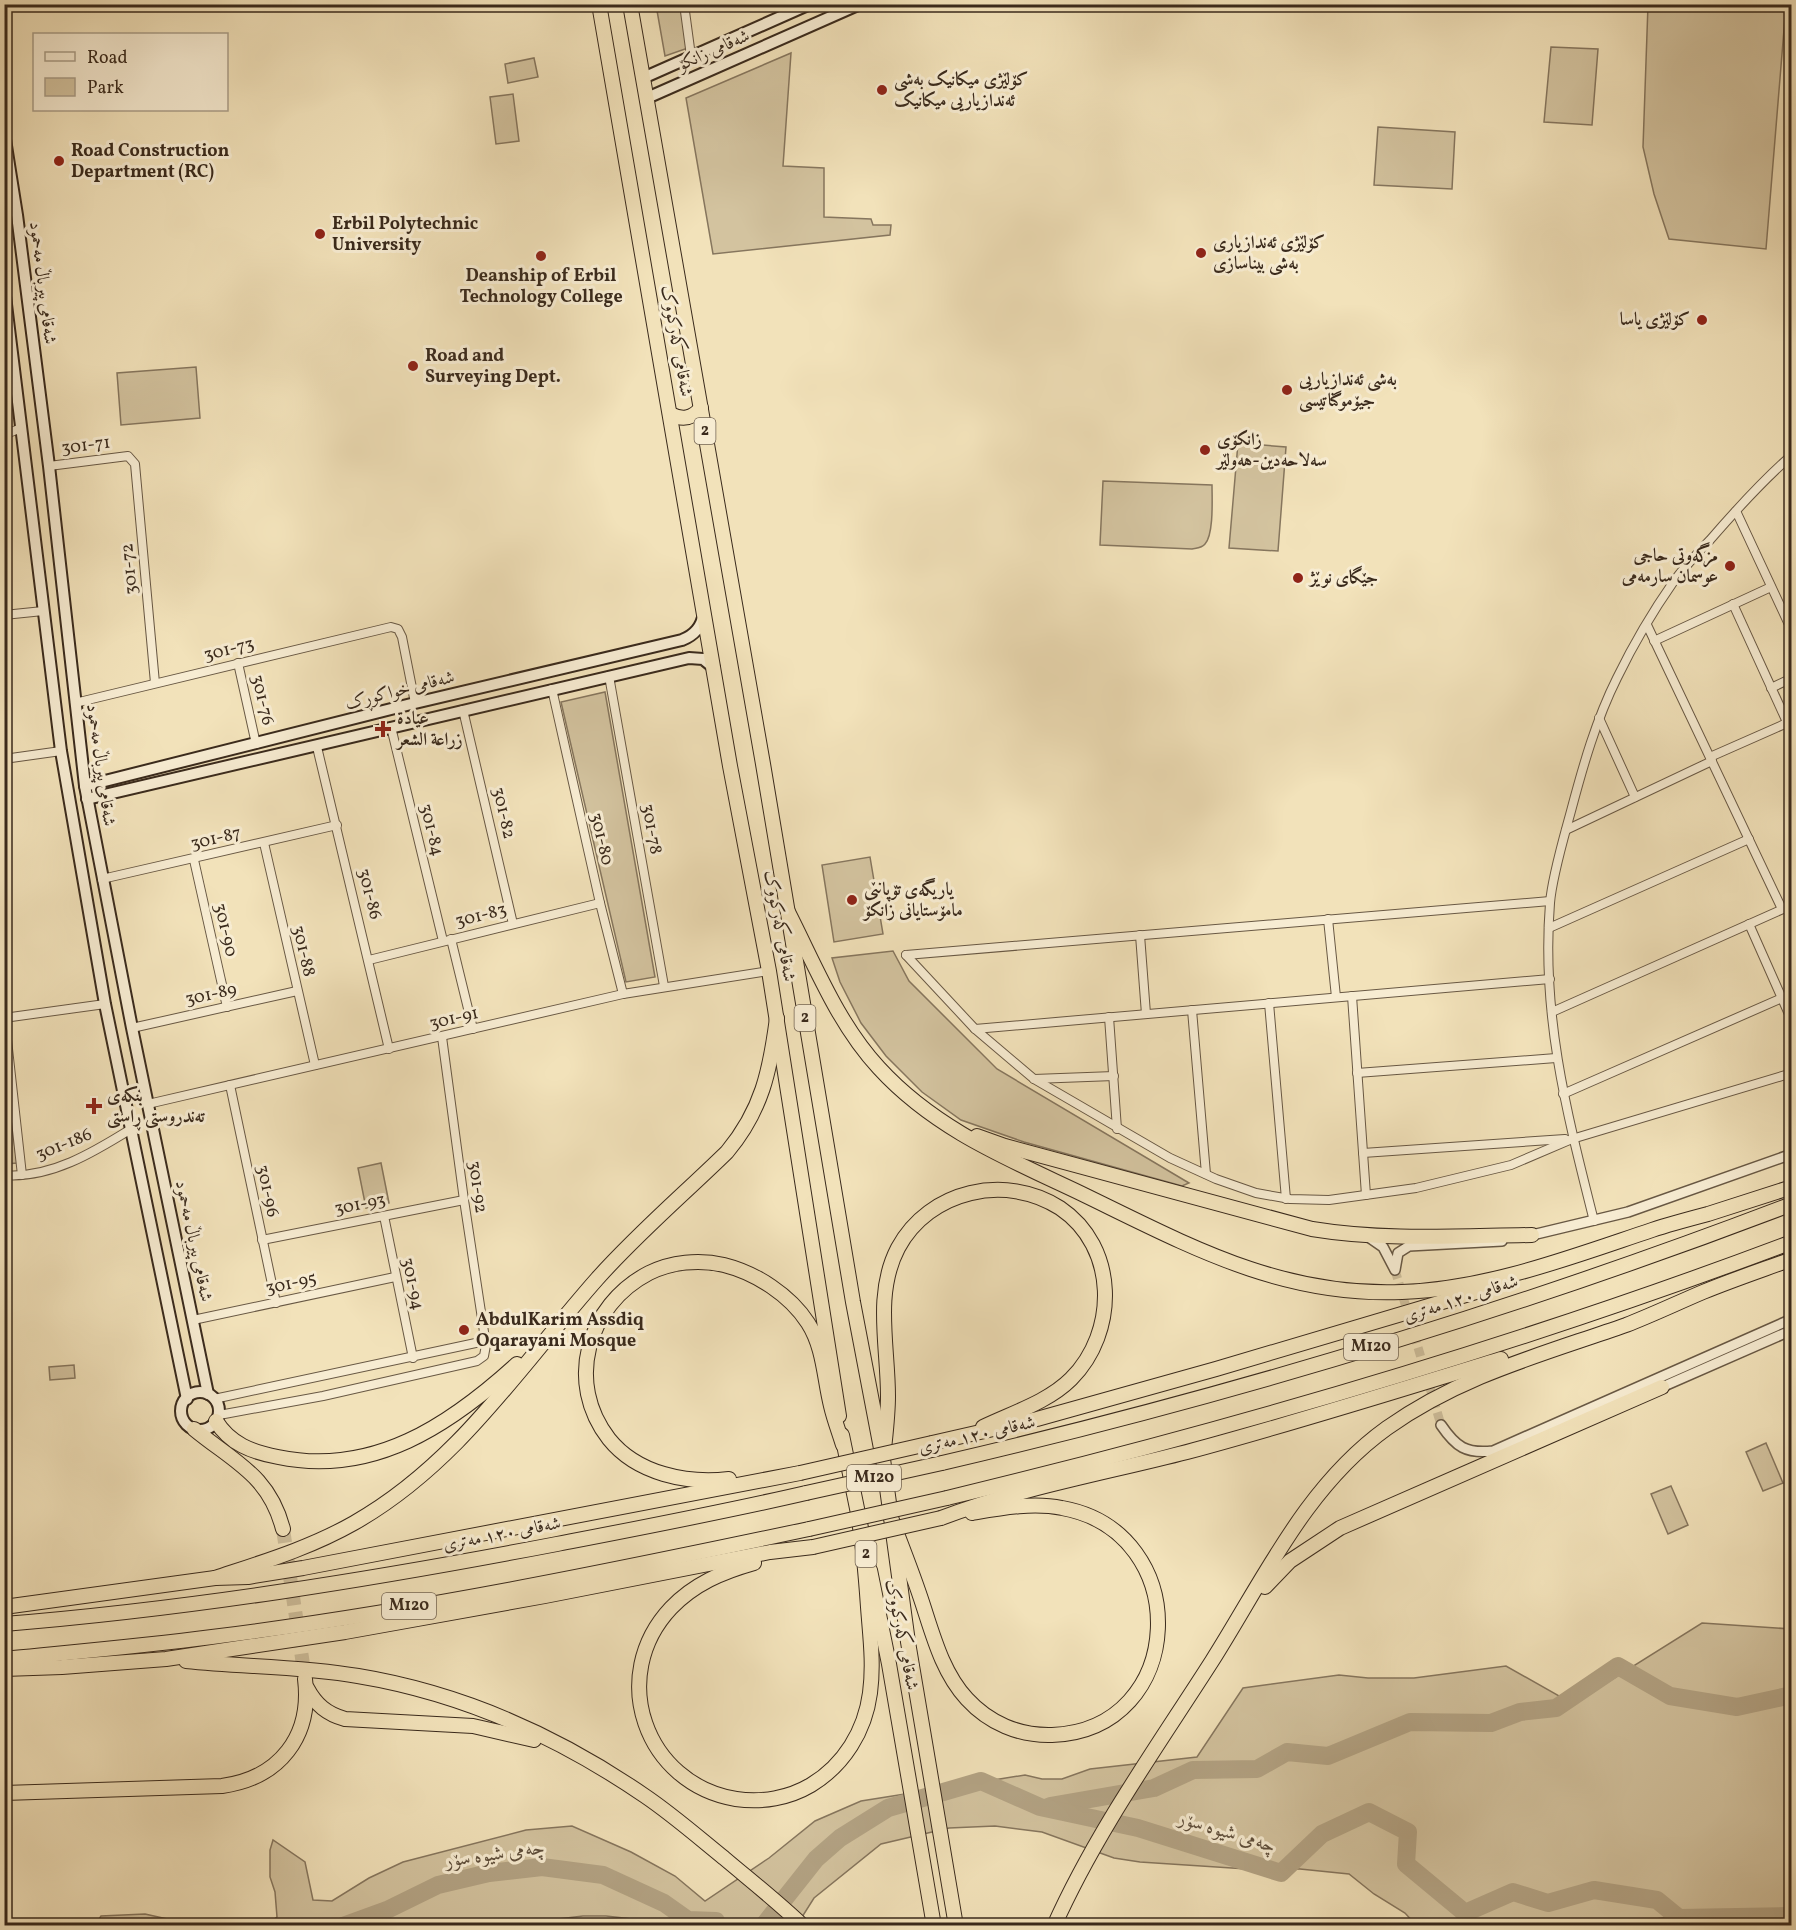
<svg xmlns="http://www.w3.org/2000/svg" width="1796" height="1930" font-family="Vollkorn,Amiri,serif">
<rect width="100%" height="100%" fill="#f2e2ba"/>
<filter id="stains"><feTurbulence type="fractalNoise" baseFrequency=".00333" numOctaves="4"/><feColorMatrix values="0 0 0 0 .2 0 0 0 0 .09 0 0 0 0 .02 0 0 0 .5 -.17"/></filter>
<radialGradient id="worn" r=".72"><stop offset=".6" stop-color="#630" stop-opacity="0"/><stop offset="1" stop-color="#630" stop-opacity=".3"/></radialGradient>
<!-- green -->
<g fill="#d3c39f" stroke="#86765e" stroke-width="1.5">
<polygon points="656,5 682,5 688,48 665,56"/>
<polygon points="1648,5 1786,5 1766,249 1669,239 1654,194 1643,147"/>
<polygon points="1551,47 1598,49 1592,125 1544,122"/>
<polygon points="791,53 783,166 824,168 824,217 871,219 873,225 891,225 890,235 713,254 686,98"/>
<polygon points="534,58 538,77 508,83 505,64"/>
<polygon points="513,94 519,141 496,144 490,97"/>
<polygon points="1378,127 1455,132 1452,189 1374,185"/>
<polygon points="196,367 200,418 121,425 117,373"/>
<polygon points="1238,443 1286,447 1278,551 1229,548"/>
<path d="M 1103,481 L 1212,485 C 1212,498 1214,534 1205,544 C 1202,548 1197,548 1192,549 L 1100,545 Z"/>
<polygon points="605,692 655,977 626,982 561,702"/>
<polygon points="870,857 883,934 834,942 822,865"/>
<polygon points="893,951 909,981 997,1069 1189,1183 1182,1186 1024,1142 961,1120 922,1092 886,1056 861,1023 840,982 832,958"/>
<polygon points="8,1097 17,1163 5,1164 4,1098"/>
<polygon points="381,1163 389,1203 366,1208 358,1168"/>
<polygon points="74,1365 75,1378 50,1380 49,1367"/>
<polygon points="1766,1443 1783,1483 1763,1491 1746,1452"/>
<polygon points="1671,1486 1688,1525 1668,1534 1651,1494"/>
<polygon points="1702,1623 1791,1629 1791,1925 1675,1925 1664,1918 1637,1921 1614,1919 1601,1920 1588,1926 1416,1925 1405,1913 1374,1894 1349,1874 1300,1869 1247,1869 1140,1862 1114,1858 1042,1832 995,1826 949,1828 881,1844 814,1898 797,1925 657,1926 650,1921 606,1916 583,1916 499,1926 265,1926 277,1917 275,1892 270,1877 270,1850 273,1840 305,1862 313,1900 332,1901 369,1878 403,1862 526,1830 572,1826 631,1852 675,1876 705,1901 769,1858 815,1821 861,1801 1025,1775 1042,1779 1062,1779 1090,1769 1197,1757 1243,1688 1339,1675 1368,1678 1414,1678 1506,1666 1573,1704"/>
<polygon points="145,1914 194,1925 95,1925 101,1916"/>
</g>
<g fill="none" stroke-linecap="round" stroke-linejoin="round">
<!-- river -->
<g stroke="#b3a384" stroke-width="18">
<polyline points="1050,1806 1154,1788 1193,1770 1257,1769 1287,1752 1328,1756 1410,1722 1491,1723 1520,1712 1556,1708 1618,1666 1670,1696 1737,1707 1792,1695"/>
<polyline points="343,1926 387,1910 438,1885 489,1873 542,1867 603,1875 664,1903 688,1920 716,1921 718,1926"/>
<polyline points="763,1926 816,1859 840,1838 888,1808 981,1781 1040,1807 1138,1828 1281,1873 1322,1834 1369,1812 1408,1832 1406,1864 1465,1913 1513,1892 1548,1903 1594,1890 1657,1900 1679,1918 1792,1916"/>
</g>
<!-- tertiary-tunnel -->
<polyline stroke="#cdbd9a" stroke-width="9" stroke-dasharray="9 4.5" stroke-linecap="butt" points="1395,1270 1441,1425"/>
<!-- motorway-tunnel -->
<polyline stroke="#cdbd9a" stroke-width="14" stroke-dasharray="14 7" stroke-linecap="butt" points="283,1529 305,1678"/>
<defs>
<g id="minor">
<polyline points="684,4 691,56"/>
<polyline points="4,435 21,428"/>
<polyline points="49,466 128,456 135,464 155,683"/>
<polyline points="1736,511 1792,631"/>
<polyline points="1733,604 1792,733"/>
<polyline points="4,615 43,611"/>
<polyline points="1647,625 1782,909"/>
<polyline points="1654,641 1771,587"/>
<polyline points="238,663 256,744"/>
<polyline points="609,676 664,986"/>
<polyline points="1771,688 1792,678"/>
<polyline points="552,689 600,903 623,994"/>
<polyline points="75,703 391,627 398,629 402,637 415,703"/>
<polyline points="463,710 513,924"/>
<polyline points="1599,718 1635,797"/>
<polyline points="391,727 443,941"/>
<polyline points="317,747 389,1049"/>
<polyline points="1710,757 1787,723"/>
<polyline points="4,759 61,751"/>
<polyline points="1566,830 1712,761"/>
<polyline points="264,843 315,1065"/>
<polyline points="194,860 227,1007"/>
<polyline points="102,879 337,825"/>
<polyline points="1328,919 1336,997"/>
<polyline points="1749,924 1792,1021"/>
<polyline points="1549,928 1749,839"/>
<polyline points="1140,935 1146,1014"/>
<polyline points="451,939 473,1029"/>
<polyline points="906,955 975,1029 1034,1079 1170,1158 1216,1179 1256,1193 1290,1199 1329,1200 1416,1188 1511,1165 1572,1139 1792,1073"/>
<polyline points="906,955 1550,901"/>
<polyline points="369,960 600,903"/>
<polyline points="1352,996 1366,1195"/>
<polyline points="1269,1003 1286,1199"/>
<polyline points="1192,1010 1206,1174"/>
<polyline points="1552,1012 1792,905"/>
<polyline points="4,1013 22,1175"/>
<polyline points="1109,1017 1117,1129"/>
<polyline points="4,1018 105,1004"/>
<polyline points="132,1028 297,991"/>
<polyline points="975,1029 1550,979"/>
<polyline points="1357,1073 1556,1058"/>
<polyline points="1034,1079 1114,1076"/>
<polyline points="230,1085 276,1303"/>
<polyline points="1563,1094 1782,998"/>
<polyline points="148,1104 623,994 769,971"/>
<polyline points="1363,1153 1565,1139"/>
<path d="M 4,1175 C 50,1179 94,1152 131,1129"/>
<polyline points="384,1216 413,1358"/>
<path d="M 1594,1221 C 1567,1114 1541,1015 1550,903 C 1552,877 1564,837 1571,811 C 1583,766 1596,720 1617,678 C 1633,645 1653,611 1674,581 C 1685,566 1698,553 1710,540 C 1736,510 1762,481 1792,455"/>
<polyline points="262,1240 464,1200"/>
<polyline points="193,1320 395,1277"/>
<polyline points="214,1399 485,1341"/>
<polyline points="219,1415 323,1396 477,1361 484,1356 486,1345 464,1200 442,1037"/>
</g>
<g id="tertiary">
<polyline points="1528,1236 1628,1212 1792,1154"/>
<polyline points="1370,1238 1383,1247 1394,1268"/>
<polyline points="1395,1270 1398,1253 1409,1246 1502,1241"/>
<polyline points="1662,1387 1792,1330"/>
<path d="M 1441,1425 C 1456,1447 1466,1454 1493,1451 L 1792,1319"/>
</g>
<g id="secondary">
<polyline points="643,78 810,4"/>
<polyline points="647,98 860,4"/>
<polyline points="4,133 17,215 49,466 85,786 132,1028 208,1394"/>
<polyline points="4,288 61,751 105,1004 187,1399"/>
<path d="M 85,786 L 415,703 L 682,640 C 695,635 701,627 704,614"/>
<path d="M 87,799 C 288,753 488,704 689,658 L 703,659 L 714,668"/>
<circle cx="200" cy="1411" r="19"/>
</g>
<g id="trunk">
<polyline points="599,4 730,766 769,971 839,1416"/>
<polyline points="630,4 763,764 853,1302 883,1459 908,1642 956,1926"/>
<path d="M 670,414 C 682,420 692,419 701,408"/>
<polyline points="842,1435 861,1528"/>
<polyline points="870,1570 889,1664 934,1926"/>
</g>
<g id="motorway">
<path d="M 788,912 C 815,965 838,1024 879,1068 C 934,1128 1004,1157 1076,1191 C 1184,1243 1278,1297 1402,1292 C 1488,1289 1571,1257 1652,1230 C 1670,1224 1689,1219 1708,1214 C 1736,1205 1764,1196 1792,1187"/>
<path d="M 977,1136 L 1005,1146 L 1312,1229 C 1385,1241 1458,1236 1532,1235"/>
<path d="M 216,1421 C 230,1444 252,1452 278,1457 C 373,1477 450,1425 517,1364"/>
<path d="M 194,1429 C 234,1462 269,1475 283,1529"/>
<polyline points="932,1443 1037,1419 1216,1369 1486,1289"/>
<path d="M 883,1459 C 885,1438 888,1417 888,1396 C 888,1346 874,1294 898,1248 C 929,1190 1006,1173 1060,1208 C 1118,1247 1118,1332 1071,1379 C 1048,1402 1012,1413 983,1427"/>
<path d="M 942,1463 C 1230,1396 1515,1310 1792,1204"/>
<path d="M 729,1479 C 687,1484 637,1474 609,1439 C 565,1383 587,1305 649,1273 C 671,1262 699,1259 724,1265 C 756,1273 790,1295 808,1323 C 824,1348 824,1378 831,1406 C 834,1419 839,1432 843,1445"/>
<path d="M 947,1498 C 1233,1429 1517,1346 1792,1242"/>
<path d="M 890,1515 C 900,1542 911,1569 920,1596 C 932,1631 941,1671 967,1699 C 989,1723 1019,1736 1052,1735 C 1188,1730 1195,1532 1062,1508 C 1033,1502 1001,1508 972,1513"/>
<path d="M 941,1518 C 1020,1488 1105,1473 1187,1452 C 1292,1424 1396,1391 1501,1359"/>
<path d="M 754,1563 C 722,1572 694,1584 671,1608 C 607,1676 645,1784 736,1799 C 762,1803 789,1798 811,1785 C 844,1765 865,1731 870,1693 C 874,1664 870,1635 868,1607 C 866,1578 864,1550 859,1521"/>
<path d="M 215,1578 C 263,1562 310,1548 354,1523 C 458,1464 520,1366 597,1279 C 637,1234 684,1194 727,1152 C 762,1110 770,1071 777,1018"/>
<polyline points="1265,1587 1290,1561 1340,1528 1662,1387"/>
<polyline points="4,1607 215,1578 248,1577 303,1568 800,1473"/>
<path d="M 4,1624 C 190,1609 374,1579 557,1544 C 640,1528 724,1512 806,1493"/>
<path d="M 4,1659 C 74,1652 143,1646 212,1637 C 412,1612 611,1571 809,1529"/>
<path d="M 186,1661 C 243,1667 301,1666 358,1676 C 461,1693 559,1737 645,1796 C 673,1815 698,1837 724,1858 C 750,1880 778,1902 803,1926"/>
<polyline points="4,1669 62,1667 166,1659 345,1632 545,1596 770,1552 813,1547"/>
<path d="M 307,1688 C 316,1705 327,1714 345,1719 L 473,1726 L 534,1740"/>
<path d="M 4,1793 L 222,1786 C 280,1778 312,1736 305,1679"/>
<path d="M 1054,1926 C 1096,1832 1157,1747 1212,1661 C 1264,1579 1306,1486 1387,1428 C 1462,1375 1541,1355 1626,1325 C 1652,1315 1677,1303 1703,1292 C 1732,1280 1762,1270 1792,1259"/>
</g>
</defs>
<!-- minor casing -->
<use href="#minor" stroke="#685844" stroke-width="10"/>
<!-- tertiary casing -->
<use href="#tertiary" stroke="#685844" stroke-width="12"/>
<!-- secondary casing -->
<use href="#secondary" stroke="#3a2a1c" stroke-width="14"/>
<!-- trunk casing -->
<use href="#trunk" stroke="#3a2a1c" stroke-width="16"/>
<!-- motorway casing -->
<use href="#motorway" stroke="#3a2a1c" stroke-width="16"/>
<!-- minor -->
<use href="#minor" stroke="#f7ecd2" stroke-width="8"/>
<!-- tertiary -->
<use href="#tertiary" stroke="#f7ecd2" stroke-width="9"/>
<!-- secondary -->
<use href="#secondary" stroke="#f7ecd2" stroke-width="10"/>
<!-- trunk -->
<use href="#trunk" stroke="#f2e2ba" stroke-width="14"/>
<!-- motorway -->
<use href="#motorway" stroke="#f2e2ba" stroke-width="14"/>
<defs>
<g id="motorway-bridge">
<polyline points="800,1473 932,1443"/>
<polyline points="806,1493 942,1463"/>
<polyline points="809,1529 947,1498"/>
<polyline points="813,1547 941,1518"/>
</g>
</defs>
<!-- motorway-bridge casing -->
<use href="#motorway-bridge" stroke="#3a2a1c" stroke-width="16" stroke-linecap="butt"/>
<!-- motorway-bridge -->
<use href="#motorway-bridge" stroke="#f2e2ba" stroke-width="14"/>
</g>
<!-- markers -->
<g fill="#8f2418" stroke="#f7ecd2" stroke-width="2">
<circle cx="882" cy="90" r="6"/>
<circle cx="59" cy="161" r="6"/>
<circle cx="320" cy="234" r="6"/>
<circle cx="1201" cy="253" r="6"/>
<circle cx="541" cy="256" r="6"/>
<circle cx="1702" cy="320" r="6"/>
<circle cx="413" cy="366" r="6"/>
<circle cx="1287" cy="390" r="6"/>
<circle cx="1205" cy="450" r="6"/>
<circle cx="1730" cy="566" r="6"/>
<circle cx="1298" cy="578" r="6"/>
<path d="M380 720h6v6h6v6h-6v6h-6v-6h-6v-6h6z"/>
<circle cx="852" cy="900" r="6"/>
<path d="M91 1097h6v6h6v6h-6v6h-6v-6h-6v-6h6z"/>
<circle cx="464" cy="1330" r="6"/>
</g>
<g text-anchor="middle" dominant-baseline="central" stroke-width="6" stroke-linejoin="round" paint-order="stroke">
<!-- shield labels -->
<g fill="#f7ecd2" stroke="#736453" stroke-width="1.5">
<rect x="694.5" y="418" width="21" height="26" rx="4.5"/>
<rect x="794.5" y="1005" width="21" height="26" rx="4.5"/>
<rect x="1344" y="1334" width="54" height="26" rx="4.5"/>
<rect x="847" y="1465" width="54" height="26" rx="4.5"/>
<rect x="855.5" y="1541" width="21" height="26" rx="4.5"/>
<rect x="382" y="1593" width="54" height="26" rx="4.5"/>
</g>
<g font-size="16" font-weight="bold" fill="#3a2a1c">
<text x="705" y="431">2</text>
<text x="805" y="1018">2</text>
<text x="1371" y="1347">M120</text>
<text x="874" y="1478">M120</text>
<text x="866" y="1554">2</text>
<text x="409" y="1606">M120</text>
</g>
<!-- street labels -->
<g font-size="18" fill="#3a2a1c" stroke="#f7ecd2">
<text transform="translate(714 51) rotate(-24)">شەقامی زانکۆ</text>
<text transform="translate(42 283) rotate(83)">شەقامی پیرباڵ مەحمود</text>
<text transform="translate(676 341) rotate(80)">شەقامی کەرکووک</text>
<text transform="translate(86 446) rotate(-7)">301-71</text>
<text transform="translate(130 569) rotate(-95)">301-72</text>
<text transform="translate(229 650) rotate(-14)">301-73</text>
<text transform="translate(400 691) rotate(-14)">شەقامی خواکوڕک</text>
<text transform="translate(262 700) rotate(77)">301-76</text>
<text transform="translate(100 765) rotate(82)">شەقامی پیرباڵ مەحمود</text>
<text transform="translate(503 813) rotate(77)">301-82</text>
<text transform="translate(651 829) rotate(80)">301-78</text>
<text transform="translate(431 830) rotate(76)">301-84</text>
<text transform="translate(216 839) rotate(-13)">301-87</text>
<text transform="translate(601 839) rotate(77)">301-80</text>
<text transform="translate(369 894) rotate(76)">301-86</text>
<text transform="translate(481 916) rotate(-14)">301-83</text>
<text transform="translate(779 926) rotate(80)">شەقامی کەرکووک</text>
<text transform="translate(225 930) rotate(77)">301-90</text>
<text transform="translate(303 951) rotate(77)">301-88</text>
<text transform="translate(211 995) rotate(-12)">301-89</text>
<text transform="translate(454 1019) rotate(-13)">301-91</text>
<text transform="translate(64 1145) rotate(-22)">301-186</text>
<text transform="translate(477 1187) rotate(82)">301-92</text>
<text transform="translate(267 1191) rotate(78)">301-96</text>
<text transform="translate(360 1205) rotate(-11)">301-93</text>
<text transform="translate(193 1241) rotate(78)">شەقامی پیرباڵ مەحمود</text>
<text transform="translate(291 1284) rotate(-12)">301-95</text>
<text transform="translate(412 1284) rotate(78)">301-94</text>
<text transform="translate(1461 1300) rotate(-18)">شەقامی ١٢٠ مەتری</text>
<text transform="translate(977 1436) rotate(-13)">شەقامی ١٢٠ مەتری</text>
<text transform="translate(502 1535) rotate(-11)">شەقامی ١٢٠ مەتری</text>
<text transform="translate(901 1635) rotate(79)">شەقامی کەرکووک</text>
</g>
<!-- poi labels -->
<g font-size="18" font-weight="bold" fill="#3a2a1c" stroke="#f7ecd2" text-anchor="start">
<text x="894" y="80">کۆلێژی میکانیک بەشی<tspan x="894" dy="21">ئەندازیاریی میکانیک</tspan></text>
<text x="71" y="151">Road Construction<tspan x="71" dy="21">Department (RC)</tspan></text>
<text x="332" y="224">Erbil Polytechnic<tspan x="332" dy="21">University</tspan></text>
<text x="1213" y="243">کۆلێژی ئەندازیاری<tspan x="1213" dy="21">بەشی بیناسازی</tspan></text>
<text x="541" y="276" text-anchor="middle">Deanship of Erbil<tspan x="541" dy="21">Technology College</tspan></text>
<text x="1690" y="320" text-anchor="end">کۆلێژی یاسا</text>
<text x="425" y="356">Road and<tspan x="425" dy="21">Surveying Dept.</tspan></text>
<text x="1299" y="380">بەشی ئەندازیاریی<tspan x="1299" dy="21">جیۆموگناتیسی</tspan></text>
<text x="1217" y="440">زانکۆی<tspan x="1217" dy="21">سەلاحەدین-هەولێر</tspan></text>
<text x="1718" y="556" text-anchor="end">مزگەوتی حاجی<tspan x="1718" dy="21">عوسمان سارمەمی</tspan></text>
<text x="1310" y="578">جێگای نوێژ</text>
<text x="397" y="719">عيادة<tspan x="397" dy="21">زراعة الشعر</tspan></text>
<text x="864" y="890">یاریگەی تۆپانێی<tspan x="864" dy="21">مامۆستایانی زانکۆ</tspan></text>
<text x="107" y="1096">بنکەی<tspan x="107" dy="21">تەندروستی ڕاستی</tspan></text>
<text x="476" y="1320">AbdulKarim Assdiq<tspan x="476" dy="21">Oqarayani Mosque</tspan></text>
</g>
<!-- water labels -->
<g font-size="20" font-style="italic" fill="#5e4e3b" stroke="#f7ecd2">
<text transform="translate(1227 1833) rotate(17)">چەمی شیوە سۆر</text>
<text transform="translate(495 1855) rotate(-8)">چەمی شیوە سۆر</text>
</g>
</g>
<!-- margin -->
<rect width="1796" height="1930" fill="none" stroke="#f2e2ba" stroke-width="24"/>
<rect x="6" y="6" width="1784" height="1918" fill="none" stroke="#3a2a1c" stroke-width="3"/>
<rect x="12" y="12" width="1772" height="1906" fill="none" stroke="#3a2a1c" stroke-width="1.5"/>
<!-- legend -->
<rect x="33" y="33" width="195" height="78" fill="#f7ecd2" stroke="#ab9e89" stroke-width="1.5"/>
<rect x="45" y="52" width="30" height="9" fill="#f7ecd2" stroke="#ab9e89" stroke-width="1.5"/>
<text x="87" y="63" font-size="18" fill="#3a2a1c">Road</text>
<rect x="45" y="78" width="30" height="18" fill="#d3c39f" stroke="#ab9e89" stroke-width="1.5"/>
<text x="87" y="93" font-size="18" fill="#3a2a1c">Park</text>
<rect width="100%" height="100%" filter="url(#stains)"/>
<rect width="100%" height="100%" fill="url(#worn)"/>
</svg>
